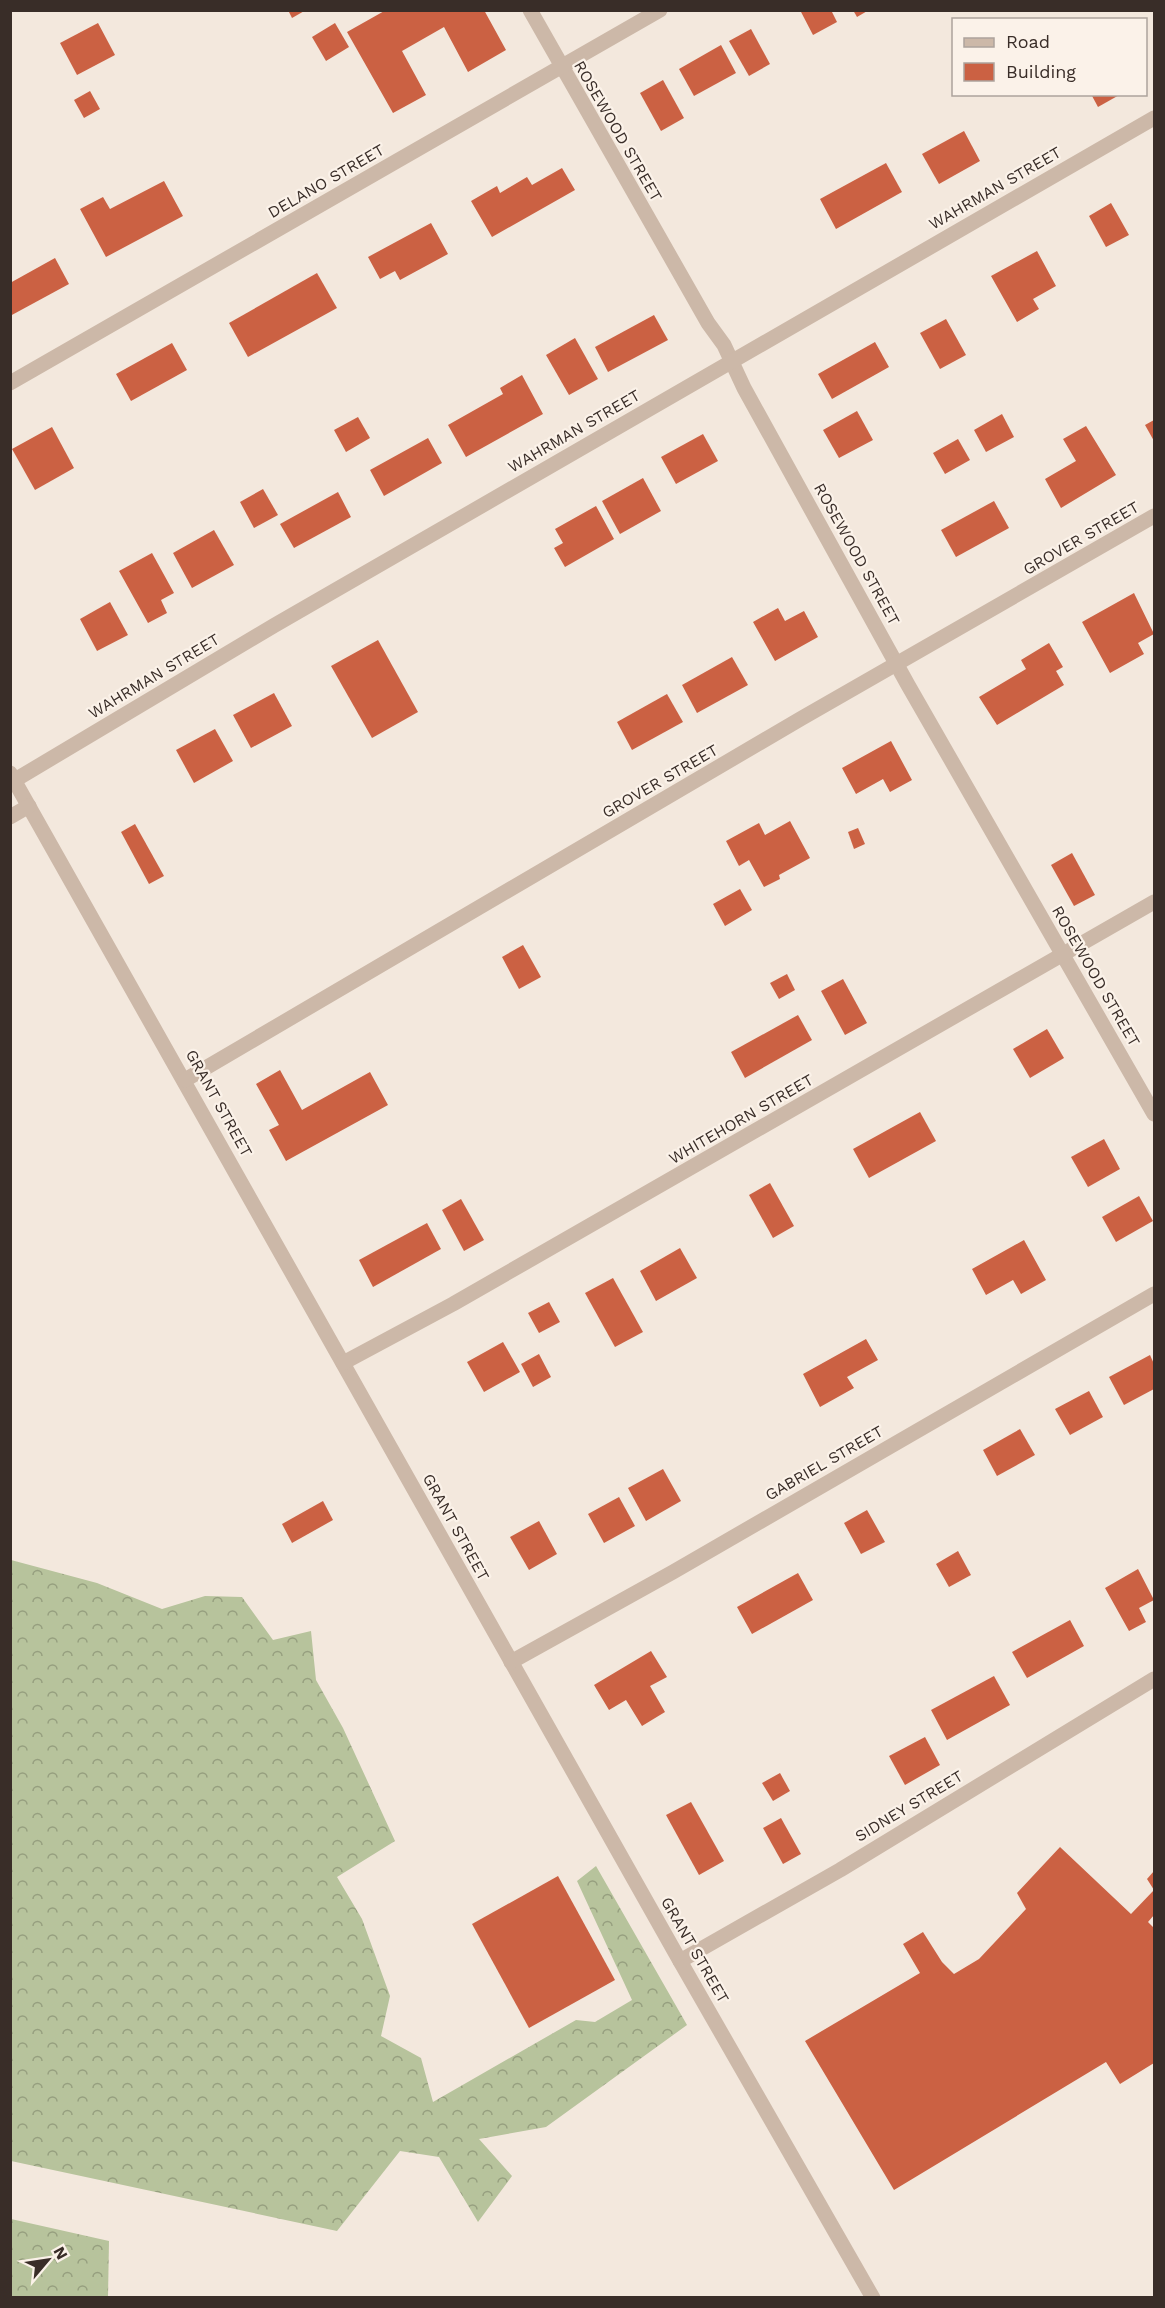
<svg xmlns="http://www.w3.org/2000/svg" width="1165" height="2308" font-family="'Work Sans',sans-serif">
<defs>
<pattern id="forest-crowns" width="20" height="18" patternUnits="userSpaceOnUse" patternTransform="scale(1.5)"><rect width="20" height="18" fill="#b7c39c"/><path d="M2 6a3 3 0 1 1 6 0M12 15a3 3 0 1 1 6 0" fill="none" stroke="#969f7f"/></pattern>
</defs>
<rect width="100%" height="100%" fill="#f3e8dd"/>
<!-- forest -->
<g fill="url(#forest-crowns)">
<polygon points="11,1560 97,1583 162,1609 205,1596 242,1597 273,1640 311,1631 316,1680 343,1728 395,1841 337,1877 362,1919 390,1996 381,2036 421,2058 433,2102 576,2020 595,2022 632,2000 577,1881 596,1866 687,2025 546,2127 479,2139 512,2176 478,2222 439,2157 400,2151 337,2231 11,2161"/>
<polygon points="11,2219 109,2241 108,2297 11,2297"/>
</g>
<!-- building -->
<g fill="#cb6143">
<polygon points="288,10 306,10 292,18"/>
<polygon points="386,10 484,10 506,50 468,72 444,27 402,51 426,95 393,113 347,32"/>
<polygon points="800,10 831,10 837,22 813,35"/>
<polygon points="853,10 869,10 857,17"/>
<polygon points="98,23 115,55 77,75 60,43"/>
<polygon points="335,23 349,47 326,61 312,37"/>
<polygon points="751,29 770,64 749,76 729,41"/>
<polygon points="721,45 736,73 694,96 679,69"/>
<polygon points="663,80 684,118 661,131 640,93"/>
<polygon points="90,91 100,109 84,118 74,100"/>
<polygon points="1091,94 1121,94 1098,107"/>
<polygon points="964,131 980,161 939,184 922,154"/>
<polygon points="886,163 902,192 836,229 820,199"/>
<polygon points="562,168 575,190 492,237 471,201 497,186 500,193 527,177 532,185"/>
<polygon points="164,181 183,216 106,257 80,209 103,197 110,209"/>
<polygon points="1111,203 1129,235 1106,247 1089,216"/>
<polygon points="431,223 448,254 400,280 395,271 380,279 368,257"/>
<polygon points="1037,251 1056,286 1033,299 1039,309 1017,322 991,276"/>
<polygon points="55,258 69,284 10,316 10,283"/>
<polygon points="317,273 337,308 248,357 229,323"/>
<polygon points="654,315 668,340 608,372 595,347"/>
<polygon points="946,319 966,355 940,369 920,333"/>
<polygon points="575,338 598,379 569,395 546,355"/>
<polygon points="875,342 889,367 832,399 818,374"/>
<polygon points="172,343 187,370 131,401 116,374"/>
<polygon points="522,375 543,414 466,457 448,425 503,394 500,388"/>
<polygon points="857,411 873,440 839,458 823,430"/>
<polygon points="1002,414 1014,437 986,452 974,430"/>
<polygon points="358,417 370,438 346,452 334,430"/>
<polygon points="1154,420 1154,441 1145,425"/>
<polygon points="1086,426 1116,475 1061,508 1045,479 1076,461 1063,439"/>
<polygon points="52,427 74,468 35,490 12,449"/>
<polygon points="703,434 718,461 676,484 661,457"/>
<polygon points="428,438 442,463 384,496 370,470"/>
<polygon points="958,439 970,460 945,474 933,453"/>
<polygon points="643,478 661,511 620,534 602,501"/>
<polygon points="263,489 278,515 254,528 240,502"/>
<polygon points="338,492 351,517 294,548 280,524"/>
<polygon points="994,501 1009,528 956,557 941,530"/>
<polygon points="596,506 614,539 565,567 554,548 563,543 555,529"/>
<polygon points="214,530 234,565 192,588 173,553"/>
<polygon points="152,553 174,593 161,600 167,613 148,623 119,571"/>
<polygon points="1134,593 1154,634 1138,643 1144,654 1110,673 1082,622"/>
<polygon points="110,602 128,635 97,651 80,619"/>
<polygon points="778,608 785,621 804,611 818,637 775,661 753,622"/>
<polygon points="378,640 418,712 372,738 331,666"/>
<polygon points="1049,643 1063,667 1056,671 1064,685 997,725 979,697 1026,669 1021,660"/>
<polygon points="732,657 748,685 697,713 682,685"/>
<polygon points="274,693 292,726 251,748 233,715"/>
<polygon points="667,694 683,722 632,750 617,722"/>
<polygon points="215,729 233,761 194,783 176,750"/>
<polygon points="891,741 912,780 890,792 883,779 856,794 842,768"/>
<polygon points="790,821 810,858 779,875 780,879 764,887 749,860 739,866 726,841 759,823 765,835"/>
<polygon points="135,824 164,876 149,884 121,832"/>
<polygon points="858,828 865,844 854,849 848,832"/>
<polygon points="1072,853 1095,895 1074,906 1051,865"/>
<polygon points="740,889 752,910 725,926 713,904"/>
<polygon points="523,945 541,977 519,989 502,957"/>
<polygon points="787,974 795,990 779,999 770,983"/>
<polygon points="843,979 867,1023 845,1035 821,991"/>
<polygon points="798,1015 812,1040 745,1078 731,1052"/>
<polygon points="1047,1029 1064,1058 1030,1078 1013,1049"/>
<polygon points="280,1070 302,1110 370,1072 388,1105 286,1161 269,1130 279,1125 256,1084"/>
<polygon points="920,1112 936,1141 869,1178 853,1149"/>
<polygon points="1104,1139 1120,1169 1088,1187 1071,1157"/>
<polygon points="770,1183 794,1226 773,1238 749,1195"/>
<polygon points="1139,1196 1153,1221 1116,1242 1102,1217"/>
<polygon points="461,1199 484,1240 464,1251 442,1210"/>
<polygon points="427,1223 441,1249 373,1287 359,1260"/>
<polygon points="1024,1240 1046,1280 1021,1294 1013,1280 986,1295 972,1269"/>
<polygon points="680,1248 697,1278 656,1301 640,1271"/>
<polygon points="613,1278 643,1332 615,1347 585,1293"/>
<polygon points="549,1302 560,1322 539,1333 528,1313"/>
<polygon points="866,1339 878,1360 847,1377 854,1388 820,1407 803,1374"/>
<polygon points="503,1342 520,1372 484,1392 467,1362"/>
<polygon points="539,1354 551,1377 533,1387 521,1364"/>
<polygon points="1150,1355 1154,1364 1154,1389 1124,1405 1109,1377"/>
<polygon points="1089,1391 1103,1417 1070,1435 1055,1409"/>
<polygon points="1020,1429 1035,1455 997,1476 983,1450"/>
<polygon points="663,1469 681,1501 646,1521 628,1488"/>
<polygon points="619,1497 635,1526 604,1543 588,1514"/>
<polygon points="323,1501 333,1520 292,1543 282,1524"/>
<polygon points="867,1510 885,1542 861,1554 844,1523"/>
<polygon points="539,1521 557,1554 529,1570 510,1537"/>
<polygon points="958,1551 971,1575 949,1587 936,1564"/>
<polygon points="1138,1569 1154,1600 1139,1608 1146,1622 1129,1631 1105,1588"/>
<polygon points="798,1573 813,1600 752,1634 737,1607"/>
<polygon points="1070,1620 1084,1646 1027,1678 1012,1652"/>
<polygon points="651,1651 667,1677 650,1686 665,1712 642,1726 626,1700 609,1710 594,1685"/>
<polygon points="994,1676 1010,1705 947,1740 931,1710"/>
<polygon points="925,1737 940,1765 905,1785 889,1756"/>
<polygon points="780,1773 790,1791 773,1801 762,1783"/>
<polygon points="691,1802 724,1861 699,1875 666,1815"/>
<polygon points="781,1818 801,1854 783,1864 763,1828"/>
<polygon points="1060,1847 1131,1914 1154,1890 1147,1879 1154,1871 1154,1915 1148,1922 1154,1928 1154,2063 1120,2084 1106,2062 894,2190 805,2041 920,1973 903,1944 923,1932 942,1962 954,1974 979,1959 1026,1909 1017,1893"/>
<polygon points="558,1876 615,1980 529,2028 472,1924"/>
</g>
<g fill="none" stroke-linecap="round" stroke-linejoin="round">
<!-- minor -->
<g stroke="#ccb8a8" stroke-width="15">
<polyline points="530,10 708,323 724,345 744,388 908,685 1154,1114"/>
<polyline points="10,383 660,10"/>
<polyline points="10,773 680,1961 873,2298"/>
<polyline points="15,780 275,625 1154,118"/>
<polyline points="10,817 29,806"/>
<polyline points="185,1080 802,718 1154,516"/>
<polyline points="343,1363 453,1304 1154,902"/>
<polyline points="511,1662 673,1572 1154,1294"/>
<polyline points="680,1961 840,1870 1154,1679"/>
</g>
</g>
<g text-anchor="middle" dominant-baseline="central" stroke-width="4.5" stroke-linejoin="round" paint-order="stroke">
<!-- street labels -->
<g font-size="16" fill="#392d28" stroke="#fbf2e9">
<text transform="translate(618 131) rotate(60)">ROSEWOOD STREET</text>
<text transform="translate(326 181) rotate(-30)">DELANO STREET</text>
<text transform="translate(995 188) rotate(-30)">WAHRMAN STREET</text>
<text transform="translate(574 431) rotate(-30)">WAHRMAN STREET</text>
<text transform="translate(1081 538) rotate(-30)">GROVER STREET</text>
<text transform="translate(857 554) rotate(61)">ROSEWOOD STREET</text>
<text transform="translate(154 676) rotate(-31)">WAHRMAN STREET</text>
<text transform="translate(660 781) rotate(-30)">GROVER STREET</text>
<text transform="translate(1096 976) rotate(60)">ROSEWOOD STREET</text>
<text transform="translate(219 1103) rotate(61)">GRANT STREET</text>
<text transform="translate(741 1119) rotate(-30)">WHITEHORN STREET</text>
<text transform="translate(824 1463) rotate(-30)">GABRIEL STREET</text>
<text transform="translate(456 1527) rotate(61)">GRANT STREET</text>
<text transform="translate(909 1806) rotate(-31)">SIDNEY STREET</text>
<text transform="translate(695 1950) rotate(60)">GRANT STREET</text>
</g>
</g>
<!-- border -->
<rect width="1165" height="2308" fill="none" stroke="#392d28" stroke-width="24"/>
<!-- legend -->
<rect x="952" y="18" width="195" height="78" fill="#fbf2e9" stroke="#ada39c" stroke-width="1.5"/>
<rect x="964" y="38" width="30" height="9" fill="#ccb8a8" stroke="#ada39c" stroke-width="1.5"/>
<text x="1006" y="48" font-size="18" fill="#392d28">Road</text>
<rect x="964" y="63" width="30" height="18" fill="#cb6143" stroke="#ada39c" stroke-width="1.5"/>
<text x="1006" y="78" font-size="18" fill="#392d28">Building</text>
<!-- north arrow -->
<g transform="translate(48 2260) rotate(61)" stroke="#fbf2e9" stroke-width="4.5" paint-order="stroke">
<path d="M0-4.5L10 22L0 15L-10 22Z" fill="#392d28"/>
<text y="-9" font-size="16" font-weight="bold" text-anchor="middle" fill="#392d28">N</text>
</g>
</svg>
